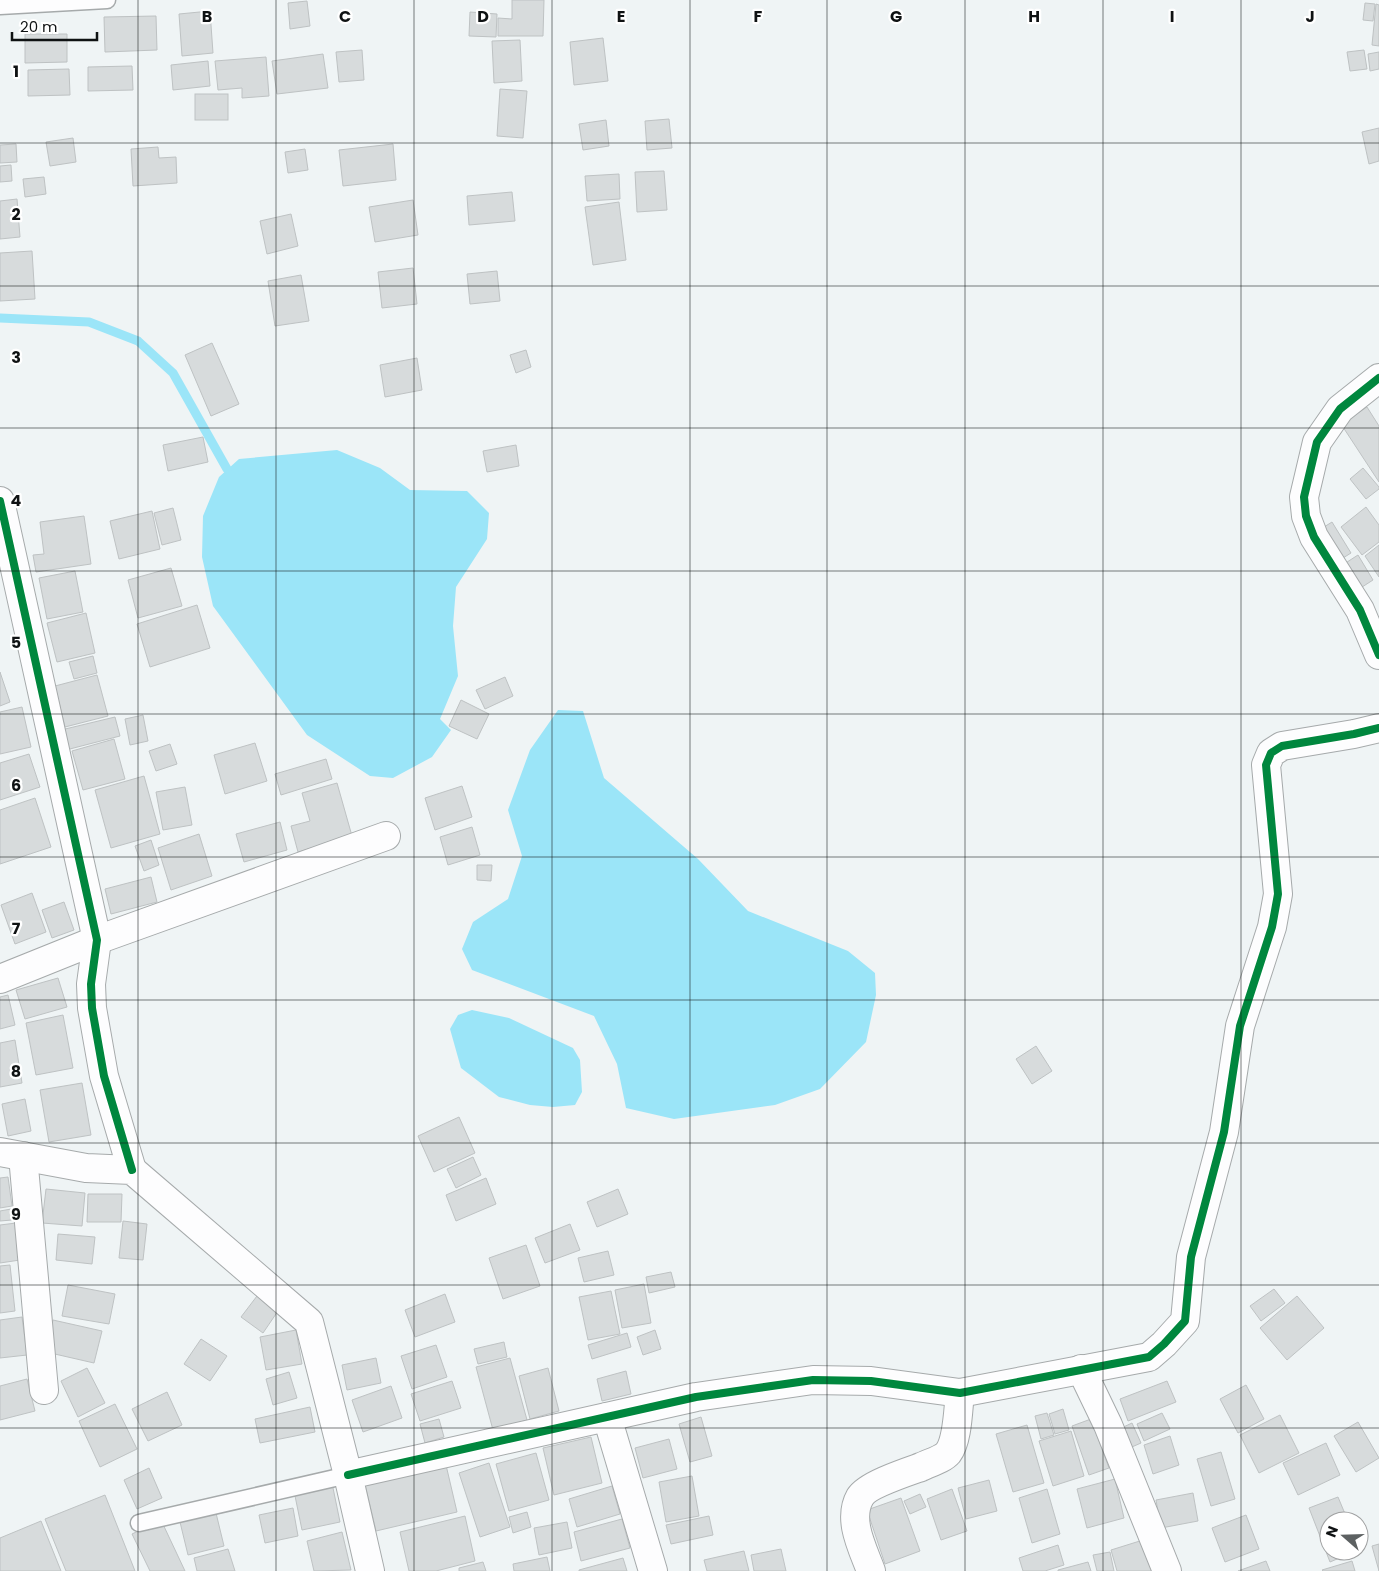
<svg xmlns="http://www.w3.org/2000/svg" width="1379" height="1571" font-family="Poppins,sans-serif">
<rect width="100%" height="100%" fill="#eff4f5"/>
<!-- water -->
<g fill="#9be5f8">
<polygon points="337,450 380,468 410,490 467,491 489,513 487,539 456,587 453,626 458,676 440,719 451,730 432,757 393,778 370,776 307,735 213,606 202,557 203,516 219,477 239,459"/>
<polygon points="558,710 583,711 604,778 698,859 748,911 848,951 875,973 876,995 866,1042 820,1089 775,1105 674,1119 626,1108 617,1064 594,1016 472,970 462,949 473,922 508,899 522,856 508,810 530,750"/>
<polygon points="472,1010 509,1018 573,1048 580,1060 582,1092 575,1105 553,1107 530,1105 499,1097 461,1068 450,1029 458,1015"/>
</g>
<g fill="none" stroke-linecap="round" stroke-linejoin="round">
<!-- stream -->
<polyline stroke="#9be5f8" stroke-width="9" points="0,318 89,322 138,341 173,373 227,469"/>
</g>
<!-- building -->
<g fill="#d7dbdc" stroke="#bec2c3">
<polygon points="512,0 544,0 543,36 498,36 498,18 512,19"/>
<polygon points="307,1 310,26 290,29 288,3"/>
<polygon points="1365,3 1375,4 1373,21 1363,20"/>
<polygon points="1376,4 1379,5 1379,46 1372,45"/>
<polygon points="210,11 213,53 182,56 179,14"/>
<polygon points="470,12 497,14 496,37 469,36"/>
<polygon points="156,16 157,50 105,52 104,17"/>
<polygon points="25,34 67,34 67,62 25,63"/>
<polygon points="603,38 608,81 574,85 570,42"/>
<polygon points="520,40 522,81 494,83 492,41"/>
<polygon points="362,50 364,80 339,82 336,52"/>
<polygon points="1364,50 1367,69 1350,71 1347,52"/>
<polygon points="1379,52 1379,69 1370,71 1368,54"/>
<polygon points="323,54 328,88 277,94 272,61"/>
<polygon points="266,57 269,96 242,98 242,88 218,90 215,61"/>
<polygon points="208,61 210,86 173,90 171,65"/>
<polygon points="132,66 133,90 88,91 88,67"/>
<polygon points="69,69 70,95 28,96 28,70"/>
<polygon points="500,89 527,91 523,138 497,136"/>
<rect x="195" y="94" width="33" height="26"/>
<polygon points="669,119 672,148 647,150 645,121"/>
<polygon points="606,120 609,146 583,150 579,124"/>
<polygon points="1379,128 1379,161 1369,164 1362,132"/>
<polygon points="73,138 76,162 50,166 46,142"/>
<polygon points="16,144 17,162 0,163 0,145"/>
<polygon points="393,144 396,180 343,186 339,150"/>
<polygon points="158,147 159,158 176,157 177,183 133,186 131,149"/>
<polygon points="305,149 308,170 288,173 285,152"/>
<polygon points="11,165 12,181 0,182 0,166"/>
<polygon points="664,171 667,210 637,212 635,172"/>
<polygon points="619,174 620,199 587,201 585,176"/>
<polygon points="44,177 46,194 25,197 23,179"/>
<polygon points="512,192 515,221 469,225 467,196"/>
<polygon points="17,199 20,237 0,239 0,201"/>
<polygon points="413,200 418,235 375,242 369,207"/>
<polygon points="619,202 626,260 593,265 585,207"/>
<polygon points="291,214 298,246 267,254 260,221"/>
<polygon points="32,251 35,299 0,301 0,253"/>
<polygon points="413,268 417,304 382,308 378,272"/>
<polygon points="497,271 500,301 470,304 467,274"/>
<polygon points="301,275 309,321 275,326 268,281"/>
<polygon points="212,343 239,404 211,416 185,355"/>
<polygon points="526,350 531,367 516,373 510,355"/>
<polygon points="417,358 422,390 385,397 380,365"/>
<polygon points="1367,407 1379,426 1379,482 1341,424"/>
<polygon points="203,437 208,462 168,471 163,445"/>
<polygon points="516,445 519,466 487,472 483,451"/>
<polygon points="1363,468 1379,487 1379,489 1366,499 1350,479"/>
<polygon points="1366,507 1379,525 1379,542 1362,555 1341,527"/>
<polygon points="173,508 181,540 162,545 154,513"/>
<polygon points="152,511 160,549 119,559 110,521"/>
<polygon points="84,516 91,564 36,572 33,555 44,554 40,522"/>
<polygon points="1332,522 1351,553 1335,563 1316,532"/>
<polygon points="1379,545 1379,577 1365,556"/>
<polygon points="1358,555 1373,580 1359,589 1344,564"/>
<polygon points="171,568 182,606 138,618 128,580"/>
<polygon points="75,571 83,612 47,619 39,578"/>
<polygon points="197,605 210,648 150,667 137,624"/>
<polygon points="86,613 95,653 57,662 47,623"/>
<polygon points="93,656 97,673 74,679 69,662"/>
<polygon points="0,672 10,702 0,706"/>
<polygon points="97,675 108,716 65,727 55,686"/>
<polygon points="505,677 513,696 485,709 476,690"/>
<polygon points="461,700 489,714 477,739 449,726"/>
<polygon points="22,707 31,747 0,754 0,712"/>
<polygon points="143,715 148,741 130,745 125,719"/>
<polygon points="115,717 120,736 66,750 61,730"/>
<polygon points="114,739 125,779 83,790 72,751"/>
<polygon points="255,743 267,781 225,794 214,755"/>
<polygon points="170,744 177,764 156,771 149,751"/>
<polygon points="29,754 40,787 0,800 0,763"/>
<polygon points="326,759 332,779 281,795 275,774"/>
<polygon points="144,776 160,834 111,848 95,790"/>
<polygon points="337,783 352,836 298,852 291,826 310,821 302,793"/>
<polygon points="462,786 472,817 435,830 425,798"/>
<polygon points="185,787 192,825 163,830 156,792"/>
<polygon points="35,798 51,847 0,864 0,810"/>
<polygon points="280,822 287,850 244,862 236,834"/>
<polygon points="472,827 480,855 448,865 440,837"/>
<polygon points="199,834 212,876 171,890 158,848"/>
<polygon points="151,840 159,865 144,871 135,846"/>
<polygon points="477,865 492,865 491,881 477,880"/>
<polygon points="151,877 157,902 111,914 105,889"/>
<polygon points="32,893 46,932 15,944 1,905"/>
<polygon points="64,902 74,930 52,938 42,910"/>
<polygon points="58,978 67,1007 25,1019 16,990"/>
<polygon points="8,995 15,1025 0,1029 0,997"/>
<polygon points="63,1015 73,1068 36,1075 26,1023"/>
<polygon points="15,1040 22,1083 0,1087 0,1043"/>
<polygon points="1036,1046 1052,1071 1032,1084 1016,1059"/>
<polygon points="82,1083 91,1135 49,1142 40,1090"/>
<polygon points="25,1099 31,1131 8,1136 2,1104"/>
<polygon points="459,1117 475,1153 434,1172 418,1136"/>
<polygon points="473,1157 481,1175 456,1188 447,1169"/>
<polygon points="8,1177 12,1206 0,1208 0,1178"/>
<polygon points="486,1178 496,1204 456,1221 446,1195"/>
<polygon points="46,1189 85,1193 82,1226 42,1223"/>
<polygon points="618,1189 628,1214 597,1227 587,1202"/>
<polygon points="88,1194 122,1194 121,1222 87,1222"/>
<polygon points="11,1209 12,1220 0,1221 0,1211"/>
<polygon points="123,1221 147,1224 143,1260 119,1258"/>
<polygon points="16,1223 20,1260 0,1263 0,1225"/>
<polygon points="570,1224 580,1250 545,1263 535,1238"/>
<polygon points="58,1234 95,1237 92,1264 56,1260"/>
<polygon points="526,1245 540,1286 503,1299 489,1258"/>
<polygon points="608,1251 614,1275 584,1282 578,1258"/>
<polygon points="10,1265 15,1311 0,1313 0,1266"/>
<polygon points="671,1272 675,1287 649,1293 646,1277"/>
<polygon points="644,1284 651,1323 622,1328 615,1290"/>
<polygon points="68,1285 115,1294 109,1324 62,1316"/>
<polygon points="1274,1289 1285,1303 1261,1321 1250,1306"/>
<polygon points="611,1291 620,1334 588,1340 579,1297"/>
<polygon points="445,1294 455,1322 415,1337 405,1310"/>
<polygon points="257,1296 278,1311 263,1333 241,1317"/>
<polygon points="1297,1296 1324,1328 1287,1360 1260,1328"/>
<polygon points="22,1317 27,1355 0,1358 0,1320"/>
<polygon points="53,1320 102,1331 94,1363 46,1352"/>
<polygon points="296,1330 302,1364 266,1370 260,1337"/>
<polygon points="655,1330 661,1349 643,1355 637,1337"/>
<polygon points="627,1333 631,1347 592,1359 588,1345"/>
<polygon points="201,1339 227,1356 210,1381 184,1364"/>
<polygon points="504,1342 507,1357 478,1364 474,1349"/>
<polygon points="436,1345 447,1377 412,1389 401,1356"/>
<polygon points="376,1358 381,1383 347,1390 342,1365"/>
<polygon points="510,1358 527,1420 493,1430 476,1367"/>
<polygon points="87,1368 105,1403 78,1417 61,1381"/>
<polygon points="548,1368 559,1411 530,1419 519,1376"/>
<polygon points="626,1371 631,1394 602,1401 597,1379"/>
<polygon points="289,1372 297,1398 273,1405 266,1379"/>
<polygon points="27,1379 35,1411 0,1420 0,1386"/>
<polygon points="452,1381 461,1408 420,1421 411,1394"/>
<polygon points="1167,1381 1176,1402 1128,1421 1120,1399"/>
<polygon points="1246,1385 1264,1419 1238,1433 1220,1399"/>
<polygon points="391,1386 402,1418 363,1432 352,1400"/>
<polygon points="167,1392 182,1425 148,1441 132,1409"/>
<polygon points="115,1404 137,1449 100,1467 79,1421"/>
<polygon points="310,1407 315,1432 260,1443 255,1419"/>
<polygon points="1063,1409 1069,1430 1055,1434 1049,1414"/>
<polygon points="1047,1413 1054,1435 1041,1439 1035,1416"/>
<polygon points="1162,1413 1170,1429 1144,1441 1137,1424"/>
<polygon points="1280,1415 1299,1453 1259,1473 1240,1435"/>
<polygon points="701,1417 712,1456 690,1462 679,1424"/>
<polygon points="439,1419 444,1437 425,1443 420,1424"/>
<polygon points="1091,1419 1109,1468 1089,1475 1072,1426"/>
<polygon points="1358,1422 1379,1458 1356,1472 1334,1436"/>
<polygon points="1132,1423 1141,1443 1125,1450 1117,1430"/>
<polygon points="1027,1425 1044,1483 1013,1492 996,1434"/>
<polygon points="1071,1431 1084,1476 1053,1486 1039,1441"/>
<polygon points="1170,1436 1179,1465 1153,1474 1144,1445"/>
<polygon points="591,1437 602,1483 554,1495 543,1448"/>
<polygon points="669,1439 677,1469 643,1478 635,1448"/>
<polygon points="1326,1443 1340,1475 1298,1495 1283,1463"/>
<polygon points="1221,1452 1235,1499 1211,1506 1197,1459"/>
<polygon points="536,1453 549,1500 509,1511 496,1464"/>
<polygon points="489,1463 510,1527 480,1537 459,1473"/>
<polygon points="446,1465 457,1512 376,1531 365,1484"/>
<polygon points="149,1468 162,1498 137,1509 124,1480"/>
<polygon points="692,1476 699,1516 666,1522 659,1482"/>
<polygon points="1115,1479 1124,1518 1087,1528 1077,1489"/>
<polygon points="989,1480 997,1511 966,1519 958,1488"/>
<polygon points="332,1483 340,1522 302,1530 294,1491"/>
<polygon points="612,1486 620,1514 577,1527 569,1499"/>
<polygon points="952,1489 967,1531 941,1540 927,1499"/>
<polygon points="1047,1489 1060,1534 1032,1543 1019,1498"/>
<polygon points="1193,1493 1198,1521 1161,1528 1156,1500"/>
<polygon points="920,1494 926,1507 910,1514 904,1501"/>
<polygon points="105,1495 135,1571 66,1571 45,1519"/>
<polygon points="1338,1497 1348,1521 1329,1521 1329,1551 1356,1551 1330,1562 1309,1508"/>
<polygon points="901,1498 920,1551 885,1564 867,1510"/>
<polygon points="293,1508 298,1536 265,1543 259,1515"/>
<polygon points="527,1512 531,1527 513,1533 509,1517"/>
<polygon points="216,1513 224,1546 188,1555 180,1522"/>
<polygon points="1246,1515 1259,1549 1225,1562 1212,1528"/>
<polygon points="465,1516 475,1561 436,1571 409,1571 400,1532"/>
<polygon points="709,1516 713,1535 671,1544 666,1525"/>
<polygon points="622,1519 630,1548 581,1561 574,1532"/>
<polygon points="161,1520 185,1571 150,1571 132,1534"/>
<polygon points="41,1521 61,1571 0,1571 0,1538"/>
<polygon points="567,1522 572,1548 539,1555 534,1528"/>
<polygon points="342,1532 351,1570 314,1571 307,1541"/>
<polygon points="1143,1540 1153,1571 1117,1571 1111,1550"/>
<polygon points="1379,1544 1379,1571 1372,1546"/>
<polygon points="1058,1545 1064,1565 1045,1571 1023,1571 1019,1558"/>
<polygon points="228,1549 235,1571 197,1571 194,1558"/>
<polygon points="781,1549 786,1571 754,1571 751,1555"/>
<polygon points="744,1551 749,1571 707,1571 704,1560"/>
<polygon points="1110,1552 1114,1571 1097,1571 1093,1555"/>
<polygon points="547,1557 550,1571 514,1571 513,1564"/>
<polygon points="623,1558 627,1571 579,1571 579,1570"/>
<polygon points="1266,1561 1270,1571 1238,1571"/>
<polygon points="1352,1561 1355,1571 1323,1571 1322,1570"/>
<polygon points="483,1562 486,1571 459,1571 459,1568"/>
<polygon points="1088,1562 1091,1571 1058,1571 1058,1570"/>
</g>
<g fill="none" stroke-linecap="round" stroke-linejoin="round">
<defs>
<g id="service">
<polyline points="0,6 107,0"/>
<polyline points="139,1523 348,1475"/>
</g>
<g id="minor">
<polyline points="1379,378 1340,409 1317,442 1304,497 1306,516 1314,537 1360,610 1379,655"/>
<polyline points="0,501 97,940 91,984 92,1008 104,1076 132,1170"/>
<polyline points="0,979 97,940 386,836"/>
<polyline points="0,1152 86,1168 132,1170 309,1322 348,1475 370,1571"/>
<polyline points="23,1156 44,1390"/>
<polyline points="1081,1369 1108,1425 1167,1571"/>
<polyline points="607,1417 653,1571"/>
<polyline points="348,1475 696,1397 813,1380 871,1381 960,1393 1149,1357 1164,1344 1185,1321 1191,1257 1224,1132 1240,1026 1272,927 1278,894 1266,765 1271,753 1282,746 1354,734 1379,728"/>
<path d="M 871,1571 C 863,1549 847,1520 860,1497 C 867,1485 907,1472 921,1467 C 929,1463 943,1459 948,1453 C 958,1440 958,1408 960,1393"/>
</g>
</defs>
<!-- service casing -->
<use href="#service" stroke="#a6aaab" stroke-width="19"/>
<!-- minor casing -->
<use href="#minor" stroke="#a6aaab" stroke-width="30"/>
<!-- service -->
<use href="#service" stroke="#fdfdfe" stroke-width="16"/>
<!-- minor -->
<use href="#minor" stroke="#fdfdfe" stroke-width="28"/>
<defs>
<g id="cycleway">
<polyline points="1379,378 1340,409 1317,442 1304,497 1306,516 1314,537 1360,610 1379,655"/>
<polyline points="0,501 97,940 91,984 92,1008 104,1076 132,1170"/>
<polyline points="348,1475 696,1397 813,1380 871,1381 960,1393 1149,1357 1164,1344 1185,1321 1191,1257 1224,1132 1240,1026 1272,927 1278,894 1266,765 1271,753 1282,746 1354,734 1379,728"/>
</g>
</defs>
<!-- cycleway casing -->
<use href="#cycleway" stroke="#fff" stroke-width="11"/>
<!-- cycleway -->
<use href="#cycleway" stroke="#00873e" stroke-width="8"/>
</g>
<!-- grid -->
<path fill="none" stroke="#0f1213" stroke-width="1" stroke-opacity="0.55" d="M 138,0 L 138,1571M 276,0 L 276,1571M 414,0 L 414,1571M 552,0 L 552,1571M 690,0 L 690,1571M 827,0 L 827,1571M 965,0 L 965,1571M 1103,0 L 1103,1571M 1241,0 L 1241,1571M 0,143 L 1379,143M 0,286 L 1379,286M 0,428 L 1379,428M 0,571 L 1379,571M 0,714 L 1379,714M 0,857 L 1379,857M 0,1000 L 1379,1000M 0,1143 L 1379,1143M 0,1285 L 1379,1285M 0,1428 L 1379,1428"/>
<g font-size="16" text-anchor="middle" font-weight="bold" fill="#0f1213" stroke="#fff" stroke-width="4.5" stroke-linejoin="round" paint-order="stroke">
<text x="207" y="22">B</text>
<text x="345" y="22">C</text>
<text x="483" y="22">D</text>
<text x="621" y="22">E</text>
<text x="758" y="22">F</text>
<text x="896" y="22">G</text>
<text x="1034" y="22">H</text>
<text x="1172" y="22">I</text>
<text x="1310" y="22">J</text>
<text x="16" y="77">1</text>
<text x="16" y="220">2</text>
<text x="16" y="363">3</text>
<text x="16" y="506">4</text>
<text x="16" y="648">5</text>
<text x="16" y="791">6</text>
<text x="16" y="934">7</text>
<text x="16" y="1077">8</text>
<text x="16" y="1220">9</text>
</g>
<!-- north arrow -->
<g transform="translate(1344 1536) rotate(290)"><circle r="24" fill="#ffffff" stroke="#9fa0a1"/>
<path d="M0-4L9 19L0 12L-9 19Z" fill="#5d6162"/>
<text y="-8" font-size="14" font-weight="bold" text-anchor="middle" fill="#0f1213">N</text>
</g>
<!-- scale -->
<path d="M12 32v8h85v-8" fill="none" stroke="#0f1213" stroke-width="2.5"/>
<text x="20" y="32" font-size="15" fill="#0f1213" stroke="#ffffff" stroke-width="4" paint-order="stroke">20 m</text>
</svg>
